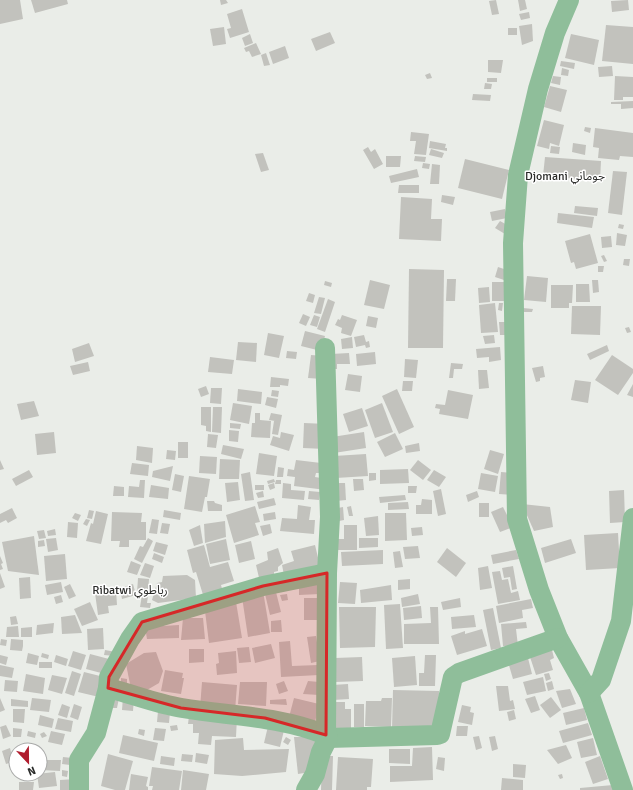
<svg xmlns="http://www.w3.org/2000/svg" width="633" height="790" font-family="Signika,'Noto Sans Arabic',sans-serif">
<rect width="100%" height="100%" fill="#eaede8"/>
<!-- building -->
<g fill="#c2c2bd">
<polygon points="0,0 20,0 23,19 0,24"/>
<polygon points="31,0 67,0 68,4 35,13"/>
<polygon points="220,0 226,0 228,3 221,5"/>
<polygon points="496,0 499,14 492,15 489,1"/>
<polygon points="518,0 525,0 527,9 520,11"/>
<polygon points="628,0 629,10 612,12 611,1"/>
<polygon points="242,9 249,32 230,38 227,29 231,28 227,14"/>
<polygon points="529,12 530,18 521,20 519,14"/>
<polygon points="532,24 533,41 522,45 519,26"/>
<polygon points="606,25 633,27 633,64 602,61"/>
<polygon points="224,27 226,44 213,46 210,29"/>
<rect x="508" y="28" width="9" height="7"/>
<polygon points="330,32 335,43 316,51 311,39"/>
<polygon points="250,34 253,43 245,46 242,38"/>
<polygon points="571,34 599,40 594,65 565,58"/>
<polygon points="256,43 261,54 252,57 249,51 246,52 244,48"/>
<polygon points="285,46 289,58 273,64 269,52"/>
<polygon points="266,53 270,65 264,66 261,55"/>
<polygon points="488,60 503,60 501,73 488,72"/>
<polygon points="561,61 575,63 574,69 560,66"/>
<polygon points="612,66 613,76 599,77 598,67"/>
<polygon points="562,68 569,70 568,76 561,75"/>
<polygon points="430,73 432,78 427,79 425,75"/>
<polygon points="553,76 561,77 560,85 551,83"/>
<polygon points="615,76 633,77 633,97 623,97 623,100 614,100"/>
<rect x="487" y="78" width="10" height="4"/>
<polygon points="485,83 492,84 491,89 484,89"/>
<polygon points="550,86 567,90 561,112 544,107"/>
<polygon points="473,94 491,95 490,101 472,100"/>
<polygon points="633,101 633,108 621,109 621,104 611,104 611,102"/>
<polygon points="544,120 564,125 559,146 550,143 549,149 537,146"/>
<polygon points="585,127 591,128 590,133 584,131"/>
<polygon points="595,128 633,133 633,157 620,156 619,160 598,158 599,148 593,147"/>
<polygon points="411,132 429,134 426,155 414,154 416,141 410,141"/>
<polygon points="430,141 446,144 445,148 447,148 447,151 429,148"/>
<polygon points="573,143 586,145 585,155 572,152"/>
<polygon points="551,146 560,147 559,154 550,153"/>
<polygon points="368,147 371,152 375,149 383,164 374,169 363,150"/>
<polygon points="431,149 444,153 442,158 429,155"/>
<polygon points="263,153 269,170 261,172 255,154"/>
<polygon points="386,156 401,156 400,167 386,167"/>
<polygon points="415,156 426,157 425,162 414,161"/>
<polygon points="545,157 601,161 600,181 543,176"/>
<polygon points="465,159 509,170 502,199 458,188"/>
<polygon points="423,163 430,164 429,169 422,168"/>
<polygon points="432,164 440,165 439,184 430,184"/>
<polygon points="417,169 419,177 391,183 389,176"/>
<polygon points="613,171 627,172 622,215 608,213"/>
<polygon points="399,185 419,185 419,193 398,193"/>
<polygon points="442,195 455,197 453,205 441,202"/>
<polygon points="401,197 432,199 431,219 442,219 441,241 399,239"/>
<polygon points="575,206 598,208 597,216 574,213"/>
<polygon points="505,209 507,218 492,221 490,212"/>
<polygon points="558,213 594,217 592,228 557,223"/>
<polygon points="500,221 509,226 505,234 495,228"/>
<polygon points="619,224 624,225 623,229 618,228"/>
<polygon points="617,233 627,235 625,246 616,245"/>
<polygon points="590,234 598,263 576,269 574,262 571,263 565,241"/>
<polygon points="611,236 612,247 602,248 601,237"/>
<polygon points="604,255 607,261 604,262 601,256"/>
<polygon points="624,259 630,259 629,266 623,265"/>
<polygon points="598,266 604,266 603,272 598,272"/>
<polygon points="498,267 507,270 504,280 495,277"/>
<polygon points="409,269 444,270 443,348 408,348"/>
<polygon points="527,276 548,278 546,302 524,300"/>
<polygon points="447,279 456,279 455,301 446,301"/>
<polygon points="370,280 390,285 384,309 364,305"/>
<polygon points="592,280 598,280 599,292 593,293"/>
<polygon points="325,281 332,283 331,287 324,285"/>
<rect x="492" y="282" width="13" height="19"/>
<polygon points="576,284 589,284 590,302 576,302"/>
<polygon points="551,285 573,285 572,303 569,303 569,308 551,308"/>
<polygon points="489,287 490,302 479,303 478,288"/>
<polygon points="309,293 315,295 313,303 306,301"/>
<polygon points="319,297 325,298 321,314 314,313"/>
<polygon points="328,299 335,302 325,332 317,329"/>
<polygon points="495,303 498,332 481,333 479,305"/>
<polygon points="499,303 503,303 502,311 498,310"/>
<polygon points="572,306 601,306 600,335 571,334"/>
<polygon points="523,308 533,309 532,312 523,312"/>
<polygon points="303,314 310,317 306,326 299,323"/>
<polygon points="314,315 320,317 317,327 310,325"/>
<polygon points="342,315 357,320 351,336 341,333 342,328 335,325 338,319 340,320"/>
<polygon points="368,316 378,318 376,328 366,326"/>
<polygon points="499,322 506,322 507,335 500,335"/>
<polygon points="629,327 631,332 627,333 625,328"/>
<polygon points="305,331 325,336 321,351 301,346"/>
<polygon points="268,333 284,336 279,358 264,355"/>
<polygon points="364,335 366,342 369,341 370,347 366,348 365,345 356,347 354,337"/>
<polygon points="494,335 495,343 485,344 483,336"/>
<polygon points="352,337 353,348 342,349 341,339"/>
<polygon points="238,342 257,343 256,362 236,360"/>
<polygon points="89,343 94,356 75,362 72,349"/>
<polygon points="607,345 609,351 590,360 587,354"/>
<polygon points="500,347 501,360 489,362 489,357 477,358 476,349"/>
<polygon points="287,351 297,352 296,359 286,358"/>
<polygon points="375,352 376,364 357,366 356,354"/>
<polygon points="349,353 350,364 337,364 337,369 332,369 331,354"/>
<polygon points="311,355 324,356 322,379 308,378"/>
<polygon points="612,355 633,369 633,373 618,395 595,380"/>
<polygon points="210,357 234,360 232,374 208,372"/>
<polygon points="405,359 418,360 416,378 404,377"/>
<polygon points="88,362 90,371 73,375 70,366"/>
<polygon points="451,363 463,364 462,369 454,369 453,378 449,378"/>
<polygon points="543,366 545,377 540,378 540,381 536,382 532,368"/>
<polygon points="478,370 487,370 489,388 479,389"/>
<polygon points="348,374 362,376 360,392 345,390"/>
<polygon points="271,377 289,379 288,386 280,385 280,387 270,387"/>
<polygon points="575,380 591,382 588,403 571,400"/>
<polygon points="403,381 413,381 412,391 402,391"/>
<polygon points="633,384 633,397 627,395"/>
<polygon points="206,386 209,394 201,397 198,389"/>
<polygon points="211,388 222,388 221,404 210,403"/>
<polygon points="238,389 262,392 261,404 237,401"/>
<polygon points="397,389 414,427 399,434 382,396"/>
<polygon points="272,390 279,391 278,397 271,396"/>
<polygon points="448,390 473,395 468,419 439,414 440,409 435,408 436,404 445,405"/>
<polygon points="267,397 278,399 276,408 265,405"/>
<polygon points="34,401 39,416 21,420 17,404"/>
<polygon points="233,403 252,406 249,424 230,420"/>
<polygon points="382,403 393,432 375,438 365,410"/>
<polygon points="201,407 211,407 211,432 206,431 206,426 201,425"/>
<polygon points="213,407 222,407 221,433 212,432"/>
<polygon points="362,408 368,426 349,432 343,414"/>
<polygon points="255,413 260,413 260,420 271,421 270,438 251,437 252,423 255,423"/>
<polygon points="271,413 282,415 278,435 272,434 274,421 275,421 269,420"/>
<polygon points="230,423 241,424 240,429 230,428"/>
<polygon points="304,423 327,424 325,449 303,448"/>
<polygon points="229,430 239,431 238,442 229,441"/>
<polygon points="54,432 56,453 37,455 35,434"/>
<polygon points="281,432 294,435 289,451 270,445 273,436 280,438"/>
<polygon points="364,432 366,448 334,453 332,437"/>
<polygon points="395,433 403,449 385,457 377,442"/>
<polygon points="208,434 218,435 216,448 207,447"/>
<rect x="178" y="442" width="10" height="16"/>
<polygon points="419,443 420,451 406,453 405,446"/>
<polygon points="223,445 244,449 241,459 221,454"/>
<polygon points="137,446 153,448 152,463 136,460"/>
<polygon points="167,450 176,451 175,460 166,459"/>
<polygon points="490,450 504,454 498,474 484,469"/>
<polygon points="259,453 277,456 274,476 256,474"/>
<polygon points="366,454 368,476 336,478 334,456"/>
<polygon points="200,456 217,457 216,474 199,473"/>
<polygon points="220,459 240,460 239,479 219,479"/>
<polygon points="0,460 4,469 0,470"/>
<polygon points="296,460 321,463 320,473 316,473 315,477 327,479 326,490 294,486 295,477 287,476 288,469 294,470"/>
<polygon points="418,460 431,470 423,480 410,470"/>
<polygon points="132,463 149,465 148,476 130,474"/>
<polygon points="173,466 170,481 152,477 153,471"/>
<polygon points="278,467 284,468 283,477 277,477"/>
<polygon points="408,469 409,483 380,484 380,470"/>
<polygon points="29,470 33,477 16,486 12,479"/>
<polygon points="434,470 446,477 439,487 427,480"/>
<polygon points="250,472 254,500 245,501 241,474"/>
<polygon points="501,472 515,473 513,495 499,494"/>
<polygon points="369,473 376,473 376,480 369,481"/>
<polygon points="481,473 498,476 495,492 478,489"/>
<polygon points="175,474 184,476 181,492 172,490"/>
<polygon points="189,476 210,479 207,497 205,497 202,512 184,509"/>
<polygon points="274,479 275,482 268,484 267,481"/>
<polygon points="353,479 363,479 364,490 354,491"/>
<polygon points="140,480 145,480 144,498 128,497 129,486 139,487"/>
<polygon points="276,480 281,480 281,484 275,484"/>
<polygon points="238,482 240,500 227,502 225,483"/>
<polygon points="274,483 275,488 270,490 268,485"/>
<polygon points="283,483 291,484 291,490 305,491 304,500 282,498"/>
<polygon points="336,483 345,483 346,500 336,501"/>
<polygon points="151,485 169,488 168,499 149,497"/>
<rect x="255" y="485" width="9" height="5"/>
<polygon points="114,486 124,487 124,496 113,496"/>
<polygon points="408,486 417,486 416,493 408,493"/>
<polygon points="441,489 446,514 438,516 433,491"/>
<polygon points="624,490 625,522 610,523 609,491"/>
<polygon points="263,491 264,497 258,498 256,493"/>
<polygon points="309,491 320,492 319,500 308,499"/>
<polygon points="477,491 479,497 468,502 466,495"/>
<polygon points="405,495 406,500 380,503 379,497"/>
<polygon points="274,498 276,505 259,509 257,502"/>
<polygon points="422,499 432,500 432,514 416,514 416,505 421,505"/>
<polygon points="207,501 214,501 215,503 222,505 222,511 208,511"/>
<polygon points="408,502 409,509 388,510 388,503"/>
<rect x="479" y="503" width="10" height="14"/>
<polygon points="522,504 550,507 553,527 534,531"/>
<polygon points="298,505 311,507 309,520 315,520 314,534 280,531 282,518 297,519"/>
<polygon points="255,506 260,522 255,523 259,535 234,543 226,515"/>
<polygon points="351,506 353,516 349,516 347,507"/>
<polygon points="343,507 344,520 339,521 338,508"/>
<polygon points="503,507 513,527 500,532 491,512"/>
<polygon points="12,508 17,518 8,523 6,520 0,523 0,514"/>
<polygon points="89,510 94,511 92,519 87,518"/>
<polygon points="164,510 181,513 180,520 163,517"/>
<polygon points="96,511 108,514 101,544 86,541 91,523 93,524"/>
<polygon points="112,512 142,513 141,522 146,522 146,540 129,540 129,547 119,547 120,541 111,541"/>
<polygon points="275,512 276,519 264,521 263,514"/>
<polygon points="75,513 81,515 78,521 72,518"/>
<polygon points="385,513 406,513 407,540 385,541"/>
<polygon points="378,516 379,535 366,536 364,518"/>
<polygon points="86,519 90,520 87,526 83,524"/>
<polygon points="152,519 159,520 157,534 149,533"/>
<polygon points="225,521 226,537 205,543 204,524"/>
<polygon points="68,522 78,523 77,538 67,537"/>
<polygon points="162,523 170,524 168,534 160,533"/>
<polygon points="270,524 272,533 263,536 260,526"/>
<polygon points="200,525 203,543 194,546 189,530"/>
<polygon points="344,525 357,525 357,550 337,550 337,539 344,539"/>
<polygon points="422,527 423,535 412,536 411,528"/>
<polygon points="55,529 56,535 48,536 47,531"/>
<polygon points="44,530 46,538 39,539 37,531"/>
<polygon points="618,533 620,568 586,570 584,535"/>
<polygon points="34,536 39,575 8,571 2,542"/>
<polygon points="56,538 58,550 48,552 46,539"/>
<polygon points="148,538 153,541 142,563 134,559 140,546 143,547"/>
<polygon points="359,538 378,538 378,547 359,548"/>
<polygon points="226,539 230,560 210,564 206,544"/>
<polygon points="571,539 576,553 545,563 541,548"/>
<polygon points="44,540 45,546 38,547 38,541"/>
<polygon points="251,541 255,559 239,563 235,545"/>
<polygon points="156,542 168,545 165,555 153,551"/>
<polygon points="204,545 210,567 228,562 234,581 221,585 223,592 204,598 196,572 193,573 187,550"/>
<polygon points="315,545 320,566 284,575 282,565 294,561 291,551"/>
<polygon points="418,546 420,558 405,559 403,547"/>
<polygon points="278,548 283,563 278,567 278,571 274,572 274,576 260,582 256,565 268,560 267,552"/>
<polygon points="447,548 466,563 456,577 437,562"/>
<polygon points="383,550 383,564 342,566 341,552"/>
<polygon points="516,550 519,559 493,564 491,555"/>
<polygon points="400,551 403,567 395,568 393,552"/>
<polygon points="154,553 164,557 162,563 152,559"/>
<polygon points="65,554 67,579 46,581 44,556"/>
<polygon points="0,556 3,563 1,564 3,569 0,570"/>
<polygon points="131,561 141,565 137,575 127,572"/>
<polygon points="145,563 154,566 150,578 140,575"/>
<polygon points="488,566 492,588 480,590 478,568"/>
<polygon points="513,566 517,589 512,590 510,577 504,578 502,568"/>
<polygon points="500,571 502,580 508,579 511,593 518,591 520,600 498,604 492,572"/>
<polygon points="0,573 5,587 0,589"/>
<polygon points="187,575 195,580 196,598 158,603 152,600 157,583 162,582 163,576"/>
<polygon points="30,577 31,598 20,599 19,578"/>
<polygon points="138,578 149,579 148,593 137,593"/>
<polygon points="410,579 410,589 398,590 398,580"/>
<polygon points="61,582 63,592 47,595 45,585"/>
<polygon points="319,582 320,594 299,595 299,583"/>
<polygon points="340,582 357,583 355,604 338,603"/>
<polygon points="70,584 76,596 69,599 64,587"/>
<polygon points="133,584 136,595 122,599 120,588"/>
<polygon points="391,585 392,600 361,603 360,590"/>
<polygon points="116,591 117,605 108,606 109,613 98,615 95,593"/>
<polygon points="263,591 270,633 248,637 242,597"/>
<polygon points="276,592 281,612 270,615 265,594"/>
<polygon points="287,594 288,600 282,601 280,595"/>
<polygon points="418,594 420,604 402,607 401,598"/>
<polygon points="61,595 63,602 56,604 54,597"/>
<polygon points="142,595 148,596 147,603 151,603 150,608 140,607"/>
<rect x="304" y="598" width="17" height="22"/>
<polygon points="460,598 461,607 443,610 441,602"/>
<polygon points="531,599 533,608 522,610 523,618 499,623 496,606"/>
<polygon points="90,602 98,620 82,626 74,609"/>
<polygon points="236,602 242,638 209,643 205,611"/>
<polygon points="400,604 403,648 386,649 384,605"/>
<polygon points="421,606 422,618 404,620 403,608"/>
<polygon points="339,607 376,607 375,647 340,648"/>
<polygon points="430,607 438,607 439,644 404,644 404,624 431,623"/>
<polygon points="493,608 501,648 491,650 483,610"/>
<polygon points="75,615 82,633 62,634 61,617"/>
<polygon points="474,615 476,627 452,629 451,617"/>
<polygon points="16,616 18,624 11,625 10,617"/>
<polygon points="183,618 203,618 205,639 181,640"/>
<polygon points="281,620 282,632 271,632 271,621"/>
<polygon points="526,622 527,628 516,629 518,646 503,646 501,624"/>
<polygon points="54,623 53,633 36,635 37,625"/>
<polygon points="179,625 179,638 147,639 145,627"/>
<polygon points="18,626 19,637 6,637 7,627"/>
<polygon points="32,627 32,637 21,637 21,628"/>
<polygon points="103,628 104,649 88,650 87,629"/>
<polygon points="482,629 487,646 457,655 451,636 465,631 465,634"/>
<polygon points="316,636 320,661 311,663 307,637"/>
<polygon points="1,639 7,640 6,646 0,645"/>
<polygon points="11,639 23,640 23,646 22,651 10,650"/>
<polygon points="290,641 292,666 318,665 319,675 281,677 279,642"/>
<polygon points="271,644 275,658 255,663 252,648"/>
<polygon points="249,647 251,662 239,663 237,648"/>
<polygon points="189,649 204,649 204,662 189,663"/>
<polygon points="105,650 116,652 115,656 104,655"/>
<polygon points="552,650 554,658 550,660 553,670 536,675 530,657"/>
<polygon points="73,651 86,655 81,670 68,666"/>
<polygon points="236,651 237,673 217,675 216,664 219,663 218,653"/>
<polygon points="156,652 163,671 159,683 147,690 131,689 126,664 144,653"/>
<polygon points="28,653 39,656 37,665 26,663"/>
<polygon points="42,653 49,655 48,659 41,657"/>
<polygon points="90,654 109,659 105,674 86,669"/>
<polygon points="0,655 8,657 6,665 0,663"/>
<polygon points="56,655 68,659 66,666 54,662"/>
<polygon points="425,655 436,655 435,686 419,686 419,673 424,673"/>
<polygon points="415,656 417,685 394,687 392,658"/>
<polygon points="362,657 363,681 335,682 335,658"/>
<polygon points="528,658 532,674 513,679 508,662"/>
<rect x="39" y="662" width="13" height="6"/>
<polygon points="0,665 14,668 12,678 0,676"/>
<polygon points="165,670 183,673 182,678 184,678 181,694 161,691"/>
<polygon points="72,671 81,674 74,696 65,693"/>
<polygon points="84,672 104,677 99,697 78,692"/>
<polygon points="549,673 551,679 546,681 544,674"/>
<polygon points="26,674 45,678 43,694 23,691"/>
<polygon points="52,675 67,678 62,694 48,690"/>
<polygon points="543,677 546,691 527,695 523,682"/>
<polygon points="121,678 127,679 127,689 121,689"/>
<polygon points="5,680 18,681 17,692 4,691"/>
<polygon points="284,681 288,691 279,694 276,684"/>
<polygon points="308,681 319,682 319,695 303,694"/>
<polygon points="552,681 554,689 548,691 546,683"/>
<polygon points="202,682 237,685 235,711 200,708"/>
<polygon points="240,682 267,682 266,706 238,704"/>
<polygon points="348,684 349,699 333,700 332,685"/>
<polygon points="496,686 508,686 510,701 513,700 515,709 499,711"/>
<polygon points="570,689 576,704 562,708 556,691"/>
<polygon points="393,690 439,691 438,731 392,729"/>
<polygon points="535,696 540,710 531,713 525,699"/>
<polygon points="114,697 119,698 117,708 112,708"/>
<polygon points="123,697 134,698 133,711 122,710"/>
<polygon points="551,697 561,710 550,718 540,705"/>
<polygon points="0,698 5,710 0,712"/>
<polygon points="32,698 51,700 49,712 30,710"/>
<polygon points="294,698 319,704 314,727 288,721"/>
<polygon points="382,698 392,698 391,727 365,726 366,701 381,701"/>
<polygon points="11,699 28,701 28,707 11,706"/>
<polygon points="286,699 287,705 270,704 270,700"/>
<polygon points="332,702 345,702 345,709 351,709 351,729 332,729"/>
<polygon points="62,704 70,707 67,718 58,715"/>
<polygon points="74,704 82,707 78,720 70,717"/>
<rect x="354" y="704" width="10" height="23"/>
<polygon points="462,705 471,707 470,712 474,713 472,725 458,722"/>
<polygon points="584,708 587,720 566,725 563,713"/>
<polygon points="13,709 25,709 24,723 13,722"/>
<polygon points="514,710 516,719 509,721 507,712"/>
<polygon points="158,711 170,712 169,723 157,722"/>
<polygon points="40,715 54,719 52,728 38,725"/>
<polygon points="189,716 237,717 236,737 212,736 211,745 198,744 199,733 193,733 193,724 188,724"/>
<polygon points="58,718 73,721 71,732 55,729"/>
<polygon points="269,722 285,726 280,747 264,743"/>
<polygon points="588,723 592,735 563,743 559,731"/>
<polygon points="6,725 11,736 3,739 0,727"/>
<polygon points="177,725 178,730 171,731 170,726"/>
<polygon points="457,726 468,726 467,736 456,736"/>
<polygon points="13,728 22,729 21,737 13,737"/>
<polygon points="155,728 166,729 164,741 153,740"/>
<polygon points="139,729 145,730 144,736 138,734"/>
<polygon points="28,731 36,733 35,738 27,736"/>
<polygon points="51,731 65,734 62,745 48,742"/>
<polygon points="44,732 47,736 42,738 40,734"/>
<polygon points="123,735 158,743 154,761 119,753"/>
<polygon points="479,736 482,748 476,750 473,737"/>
<polygon points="495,736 498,749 492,751 489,737"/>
<polygon points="286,737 291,740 288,745 283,742"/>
<polygon points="294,737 315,737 316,756 310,772 298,774"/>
<polygon points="243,738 244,750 289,749 286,772 242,776 214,774 215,740"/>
<polygon points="593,738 597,755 581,758 577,742"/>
<polygon points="566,745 572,758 558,764 547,750"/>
<polygon points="432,747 433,780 390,782 390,766 412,766 413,748"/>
<polygon points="10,748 12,756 15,755 16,761 6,764 2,751"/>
<polygon points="389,749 410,749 410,764 389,763"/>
<polygon points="196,753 209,755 207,764 195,762"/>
<polygon points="108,754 133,761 125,790 115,790 101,786"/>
<polygon points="182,754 193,755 192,762 181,761"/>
<polygon points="161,756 175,758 174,766 160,764"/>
<polygon points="322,756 333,756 332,790 321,790"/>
<polygon points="600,756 608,779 593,784 585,762"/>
<polygon points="63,757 72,758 70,765 62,764"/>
<polygon points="338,757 373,759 371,787 367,787 367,790 336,790"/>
<polygon points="438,757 445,758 444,771 436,769"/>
<polygon points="43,760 61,760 60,771 41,770"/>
<polygon points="513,764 526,765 525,778 513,777"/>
<polygon points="152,767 182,771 179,790 152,790 153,786 149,786"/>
<polygon points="62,770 68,771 67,777 62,776"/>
<polygon points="183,770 209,774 206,790 181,790"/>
<polygon points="55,772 57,786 39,788 37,774"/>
<polygon points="131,774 148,777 146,786 148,787 148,790 129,790"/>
<polygon points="562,774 563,778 560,779 558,775"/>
<polygon points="502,778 523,780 523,790 501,790"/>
<polygon points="76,779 76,790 60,790 60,780"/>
<polygon points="19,782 34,782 33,790 19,790"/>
<polygon points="613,785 613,790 580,790 580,788"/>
</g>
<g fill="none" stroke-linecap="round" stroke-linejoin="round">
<!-- minor -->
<g stroke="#8fbe9a" stroke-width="20">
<polyline points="569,0 555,33 538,89 518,175 513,243 517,519 539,590 558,638 589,693 623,790"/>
<path d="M 108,688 C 132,694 157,704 182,708 C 230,716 280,716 326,735"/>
<polyline points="589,693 601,680 621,621 633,518"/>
<polyline points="328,738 437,735 440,734 453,677 459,673 558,638"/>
<polyline points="79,790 79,760 96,733 108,688 109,677 130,639 142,622 263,586 327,573"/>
<polyline points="306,790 315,774 321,752 328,738 326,735 327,573 330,517 325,348"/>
</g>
</g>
<!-- marked area -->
<path fill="#d62828" fill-opacity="0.2" stroke="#d62828" stroke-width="3" stroke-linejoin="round" d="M 327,573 L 326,735 L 265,718 L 181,708 L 108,688 L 109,677 L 142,622 L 263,586 Z"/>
<g text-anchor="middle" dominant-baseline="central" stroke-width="3" stroke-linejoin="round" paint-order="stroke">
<!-- neighbourhood labels -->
<g font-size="12" fill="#292a28" stroke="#fff">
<text x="565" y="176">Djomani جوماني</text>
<text x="130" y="590">Ribatwi رباطوي</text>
</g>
</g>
<!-- north arrow -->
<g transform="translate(28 762) rotate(158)"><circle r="19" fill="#ffffff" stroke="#a9aaa9"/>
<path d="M0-3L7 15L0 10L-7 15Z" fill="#b01d2e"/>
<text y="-6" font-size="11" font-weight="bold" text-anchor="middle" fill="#292a28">N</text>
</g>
</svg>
